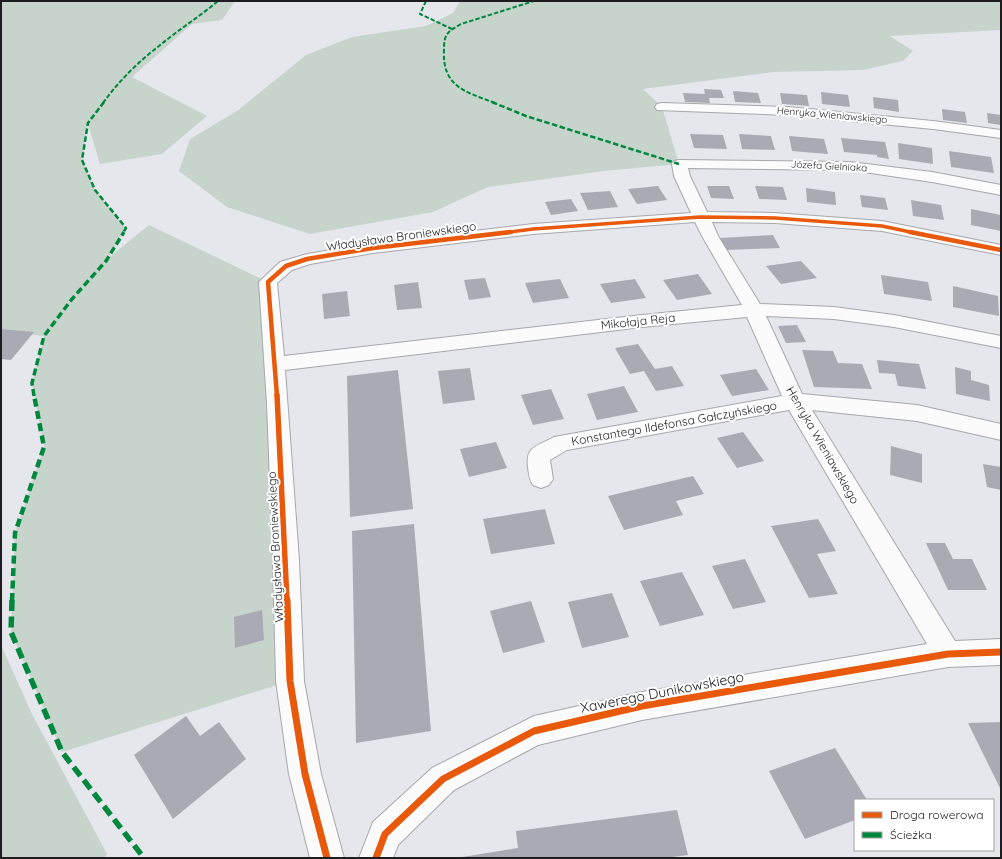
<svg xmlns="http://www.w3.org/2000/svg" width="1002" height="859" font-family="Quicksand,sans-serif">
<rect width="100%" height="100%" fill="#e6e7ed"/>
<!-- green -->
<g fill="#c6d4cc">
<polygon points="1,1 235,1 222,20 192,24 132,77 207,116 162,154 100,164 88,124 82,160 95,190 126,228 107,259 149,225 268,282 290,681 62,752 11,632 15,533 44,447 32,383 44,336 1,331"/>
<polygon points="460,1 1001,1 1001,30 890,36 913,51 903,61 863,70 774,72 643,89 662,107 679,164 604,171 488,187 433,212 310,234 227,207 179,171 190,139 237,111 306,55 352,37 426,26 453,13"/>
<polygon points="1,645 32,714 107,854 104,858 1,858"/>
</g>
<!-- building -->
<g fill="#aaaab4">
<polygon points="704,89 721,90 724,98 709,98 710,103 685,102 683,93 705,94"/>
<polygon points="733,91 758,93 761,103 735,102"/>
<polygon points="821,92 848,95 850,107 822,104"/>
<polygon points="780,93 807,95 809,106 782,104"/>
<polygon points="873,97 898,100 899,112 874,108"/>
<polygon points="942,109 965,112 967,123 943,120"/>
<polygon points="987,113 1001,115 1001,125 988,123"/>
<polygon points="690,134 723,135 727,149 694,148"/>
<polygon points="739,134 771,136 775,150 742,149"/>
<polygon points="789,136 824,139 828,154 792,151"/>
<polygon points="841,138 885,142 889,159 877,157 877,155 844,152"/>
<polygon points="898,143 932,148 933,164 899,159"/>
<polygon points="949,151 991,157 994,173 951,167"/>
<polygon points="658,186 667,200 637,204 628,189"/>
<polygon points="707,186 729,186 734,199 711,198"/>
<polygon points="755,186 783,187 787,200 759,199"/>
<polygon points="806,188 835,192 836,205 807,202"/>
<polygon points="610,191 618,207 588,210 580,193"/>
<polygon points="860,195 885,198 888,210 862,207"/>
<polygon points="571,199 578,211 551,215 545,202"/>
<polygon points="911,200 941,205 944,220 913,216"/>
<polygon points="971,209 1001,215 1001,231 971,225"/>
<polygon points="773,235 780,248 726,250 720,238"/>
<polygon points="801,261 817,278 781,284 766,266"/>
<polygon points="698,274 712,294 677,300 663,280"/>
<polygon points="881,275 928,282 932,301 884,294"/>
<polygon points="485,278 491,297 469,300 464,280"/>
<polygon points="560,279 569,298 533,303 525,283"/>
<polygon points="635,279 646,298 611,303 600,284"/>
<polygon points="418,282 422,308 397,310 394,285"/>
<polygon points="953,286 998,296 999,316 953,307"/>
<polygon points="347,291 350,316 324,319 322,294"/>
<polygon points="797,325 806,342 786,343 778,326"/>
<polygon points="1,329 34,332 11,360 1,359"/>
<polygon points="638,344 655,369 672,366 684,386 656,391 644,371 630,374 615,348"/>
<polygon points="802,350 833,351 838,363 862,364 872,389 814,387"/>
<polygon points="877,360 919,364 926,389 898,386 895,374 879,373"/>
<polygon points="955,367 971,371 971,380 989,385 990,401 956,394"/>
<polygon points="470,368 475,400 443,404 438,371"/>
<polygon points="756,369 769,390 732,396 720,375"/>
<polygon points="398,370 413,509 350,517 347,376"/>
<polygon points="624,386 638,412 597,420 587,394"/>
<polygon points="551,389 564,419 533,425 521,395"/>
<polygon points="743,432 764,461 737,468 717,438"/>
<polygon points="496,442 507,468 469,477 460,449"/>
<polygon points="891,446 922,454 922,483 890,475"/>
<polygon points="983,464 1001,467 1001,490 987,487"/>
<polygon points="693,476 704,494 676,501 683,515 624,530 608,496"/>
<polygon points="545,509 555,544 491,554 483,519"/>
<polygon points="818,519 836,551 817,554 838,594 809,598 771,526"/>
<polygon points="414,524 431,731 356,743 352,531"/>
<polygon points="926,543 945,543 953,559 972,559 987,590 948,590"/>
<polygon points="745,559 766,602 733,609 712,566"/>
<polygon points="682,572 704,615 660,626 640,581"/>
<polygon points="612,593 629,637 582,648 568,602"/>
<polygon points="531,601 545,642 503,653 490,611"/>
<polygon points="262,610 264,640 235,648 234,617"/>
<polygon points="186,716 200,736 219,722 246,759 173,819 134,755"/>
<polygon points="1001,722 1001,790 968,723"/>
<polygon points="835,748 867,800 855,800 855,820 805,839 769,771"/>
<polygon points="677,810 688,855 664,858 456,858 518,848 516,831"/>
</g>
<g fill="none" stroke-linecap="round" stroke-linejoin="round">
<defs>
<g id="street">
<polygon points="662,103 788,107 933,121 1001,130 1001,138 933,129 788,115 657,110 655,107 657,104"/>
<path d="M 679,160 L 850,162 L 932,172 L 1001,185 L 1001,195 L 932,182 L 850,170 L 688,168 L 690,176 L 707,212 L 775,213 L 882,221 L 1001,245 L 1001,255 L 882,231 L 775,223 L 712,222 L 718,236 L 760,304 L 834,307 L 894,315 L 1001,336 L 1001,348 L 894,327 L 834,319 L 766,316 L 802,394 L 917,405 L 1001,424 L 1001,440 L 917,421 L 812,410 L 955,641 L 1001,639 L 1001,665 L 948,667 L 642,720 L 538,745 L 454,790 L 398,845 L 393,858 L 359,858 L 373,822 L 432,768 L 534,716 L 642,692 L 927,644 L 789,410 L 567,450 L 550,460 L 553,479 L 549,485 L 541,488 L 533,485 C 529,479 529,474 528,467 C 525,446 538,446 554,437 L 782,396 L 747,317 L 642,327 L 285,370 L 299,560 L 304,681 L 321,774 L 344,858 L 310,858 L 289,774 L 276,681 L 273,560 L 267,404 L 259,282 L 280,262 L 307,254 L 373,243 L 533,224 L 691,213 L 674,176 L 672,164 L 674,161 ZM 695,222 L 702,236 L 742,305 L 642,315 L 284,356 L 277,283 L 292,270 L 310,264 L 373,253 L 533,234 Z"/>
</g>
</defs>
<!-- street casing -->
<use href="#street" stroke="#a7a7ac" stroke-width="2"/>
<!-- street -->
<use href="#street" fill="#fbfbfc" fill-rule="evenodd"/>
<!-- quiet-far4 -->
<g stroke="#00873e" stroke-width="2" stroke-dasharray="4.5 2" stroke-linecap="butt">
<polyline points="426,1 420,14 452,29"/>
<path d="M 103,103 C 118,82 138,62 159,46 C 178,30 199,17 218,1"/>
<path d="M 495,103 C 466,92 442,87 444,50 C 444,34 447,32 461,24 L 534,1"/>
</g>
<!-- quiet-far3 -->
<g stroke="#00873e" stroke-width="2.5" stroke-dasharray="5.5 2.5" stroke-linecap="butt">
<polyline points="104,102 88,123 82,160 95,190 126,228 123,233"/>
<polyline points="492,102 526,116 679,164"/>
</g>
<!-- quiet-far2 -->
<polyline stroke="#00873e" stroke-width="3.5" stroke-dasharray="7 3.5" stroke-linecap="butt" points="34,396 32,383 44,336 72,299 106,261 124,232"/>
<!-- quiet-far1 -->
<polyline stroke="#00873e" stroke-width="4.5" stroke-dasharray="8 4.5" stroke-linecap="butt" points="12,601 15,533 44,447 34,395"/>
<!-- quiet -->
<polyline stroke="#00873e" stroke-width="5.5" stroke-dasharray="11 5.5" stroke-linecap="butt" points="12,600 11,632 62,752 144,858"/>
<defs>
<polyline id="cycleway-far3" points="502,233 533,229 700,217 775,218 882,226 915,233"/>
<g id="cycleway-far2">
<polyline points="910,232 1001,250"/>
<polyline points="277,396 268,282 286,266 307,259 373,248 511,232"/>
</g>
<polyline id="cycleway-far1" points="277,395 287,601"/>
<g id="cycleway">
<polyline points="287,600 290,681 305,774 327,858"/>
<polyline points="376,858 385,834 443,779 534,731 642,706 948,654 1001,652"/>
</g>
</defs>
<!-- cycleway-far3 casing -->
<use href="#cycleway-far3" stroke="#fff" stroke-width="5"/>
<!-- cycleway-far2 casing -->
<use href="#cycleway-far2" stroke="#fff" stroke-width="6"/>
<!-- cycleway-far1 casing -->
<use href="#cycleway-far1" stroke="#fff" stroke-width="8"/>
<!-- cycleway casing -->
<use href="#cycleway" stroke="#fff" stroke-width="10"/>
<!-- cycleway-far3 -->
<use href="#cycleway-far3" stroke="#e8590c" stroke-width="3.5"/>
<!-- cycleway-far2 -->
<use href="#cycleway-far2" stroke="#e8590c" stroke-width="4.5"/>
<!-- cycleway-far1 -->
<use href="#cycleway-far1" stroke="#e8590c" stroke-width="5.5"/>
<!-- cycleway -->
<use href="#cycleway" stroke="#e8590c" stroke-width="7"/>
</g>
<g text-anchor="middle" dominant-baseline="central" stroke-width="4" stroke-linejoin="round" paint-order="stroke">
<!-- far-street labels -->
<g font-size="10" fill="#1c1c21" stroke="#fff">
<text transform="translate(832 115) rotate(5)">Henryka Wieniawskiego</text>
<text transform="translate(829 166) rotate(3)">Józefa Gielniaka</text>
</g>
<!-- street labels -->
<g font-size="12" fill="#1c1c21" stroke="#fff">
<text transform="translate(401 236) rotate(-8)">Władysława Broniewskiego</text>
<text transform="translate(638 321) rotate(-6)">Mikołaja Reja</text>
<text transform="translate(674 423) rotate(-10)">Konstantego Ildefonsa Gałczyńskiego</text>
<text transform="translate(823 445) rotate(60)">Henryka Wieniawskiego</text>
<text transform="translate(275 547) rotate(-93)">Władysława Broniewskiego</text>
</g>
<!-- near-street labels -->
<g font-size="14" fill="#1c1c21" stroke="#fff">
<text transform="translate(662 692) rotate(-11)">Xawerego Dunikowskiego</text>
</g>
</g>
<!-- border -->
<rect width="1002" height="859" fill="none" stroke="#1c1c21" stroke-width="4"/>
<!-- legend -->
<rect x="854" y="799" width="140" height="52" fill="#ffffff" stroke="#a4a4a6"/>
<rect x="862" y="812" width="20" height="6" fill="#e8590c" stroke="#a4a4a6"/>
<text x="890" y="819" font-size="12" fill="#1c1c21">Droga rowerowa</text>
<rect x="862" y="832" width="20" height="6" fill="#00873e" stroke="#a4a4a6"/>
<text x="890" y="839" font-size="12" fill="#1c1c21">Ścieżka</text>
</svg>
